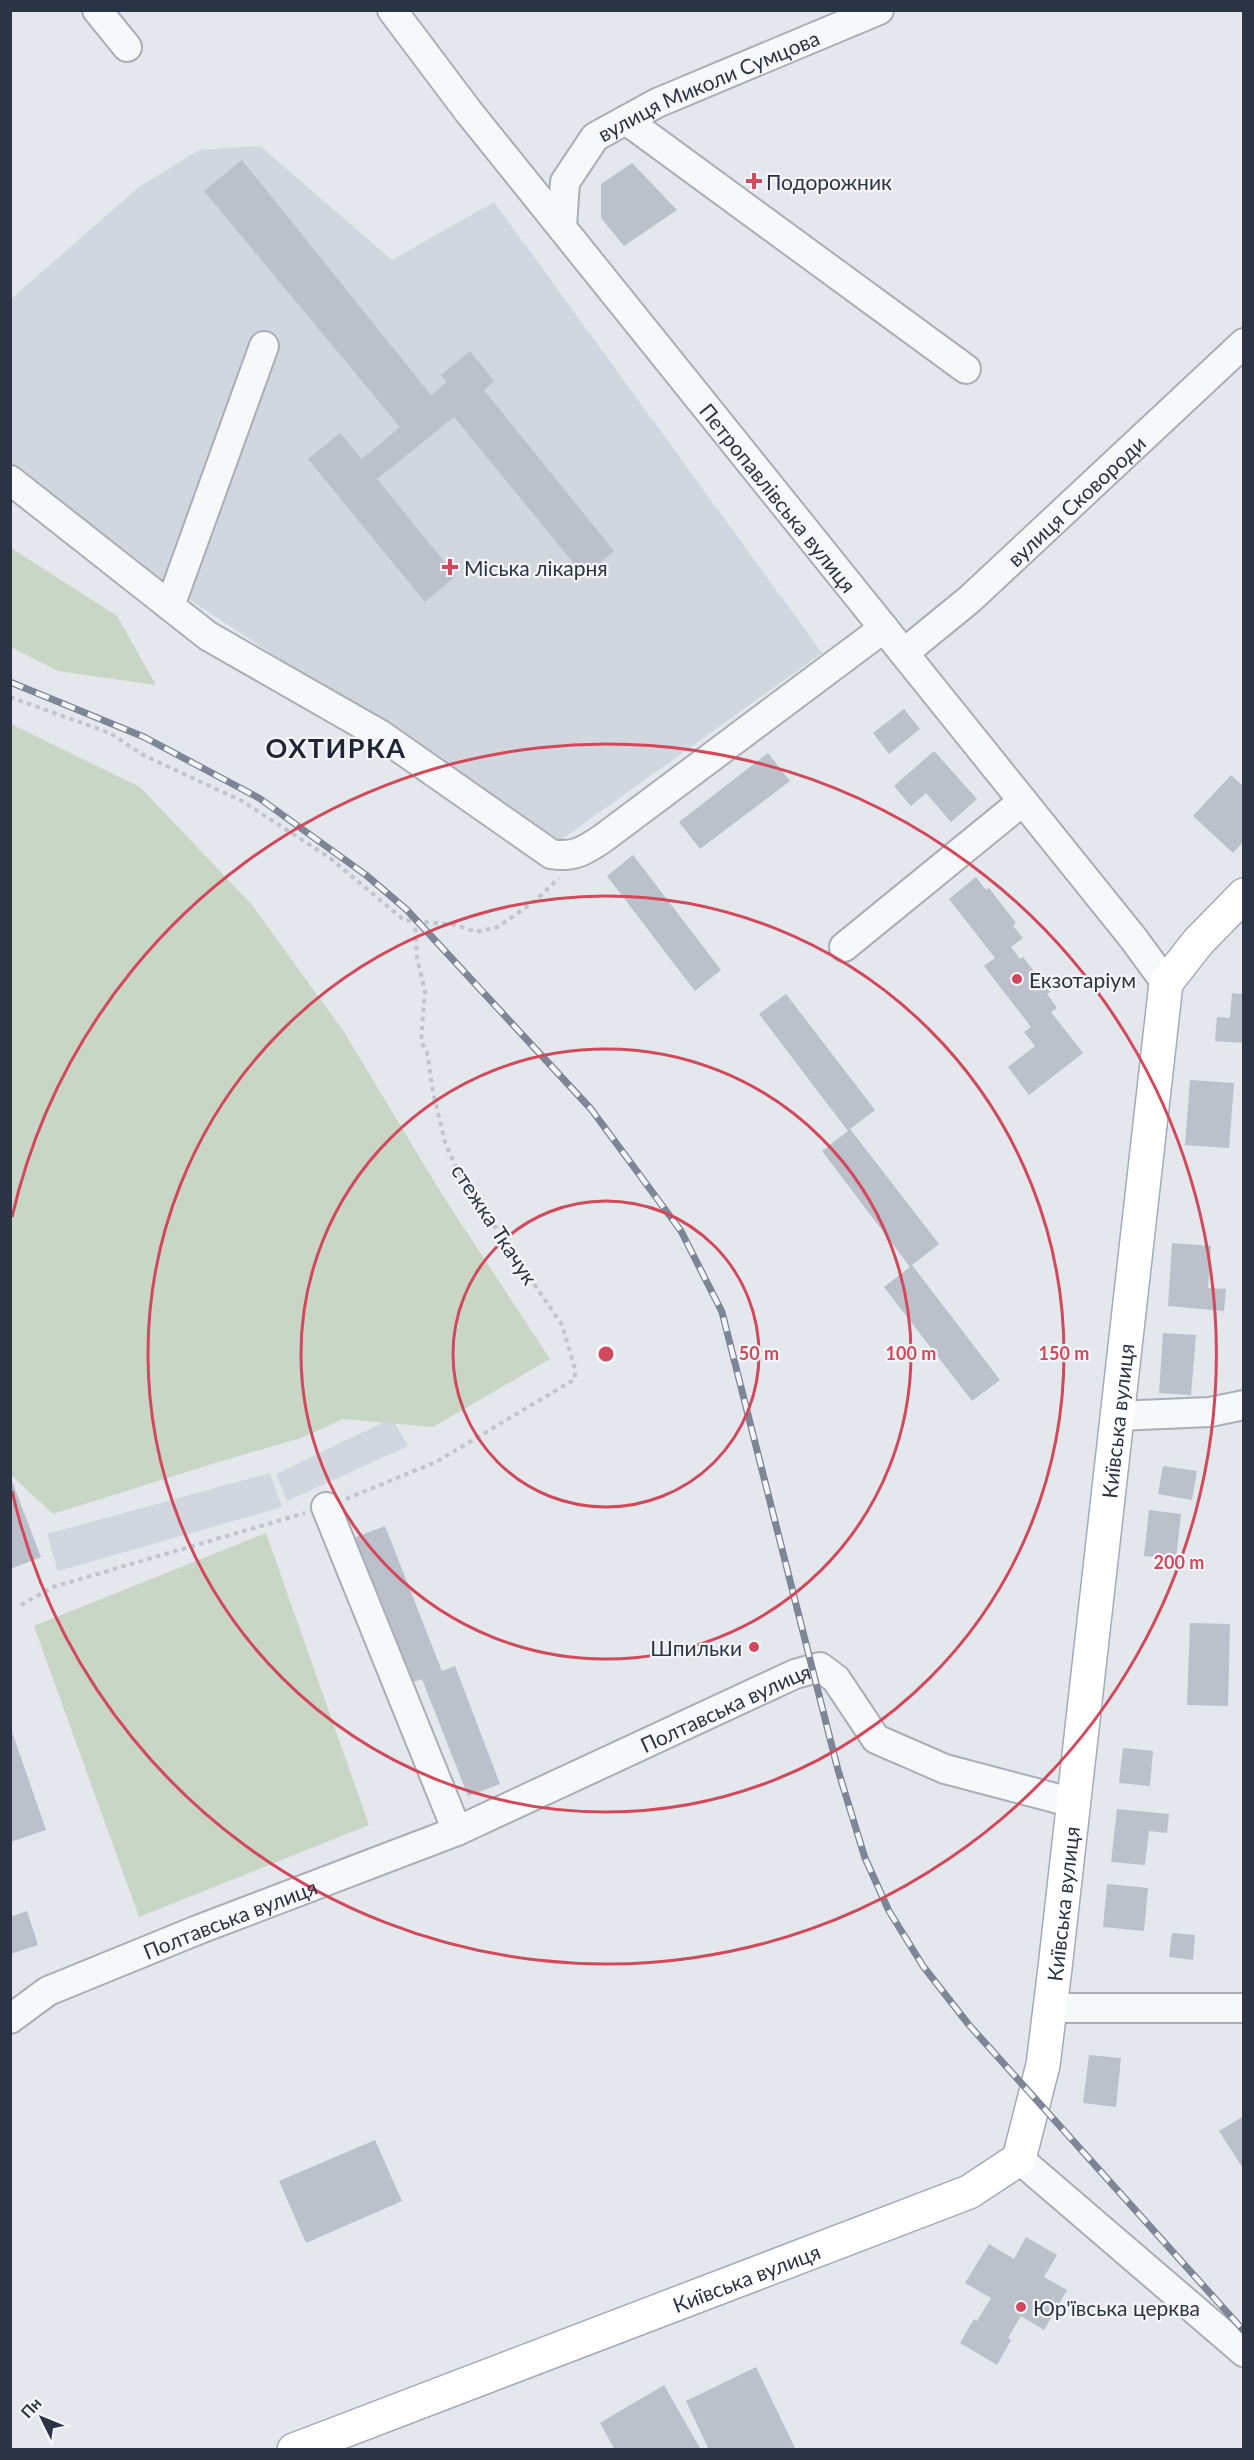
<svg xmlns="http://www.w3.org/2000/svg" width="1254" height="2460" font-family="Lato,sans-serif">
<rect width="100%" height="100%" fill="#e4e7ec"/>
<!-- built -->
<g fill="#d2d6de">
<polygon points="260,146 392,260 494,202 822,653 558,842 11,482 10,300 139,187 199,150"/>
<polygon points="392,1418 408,1446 287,1501 276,1474"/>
<polygon points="270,1473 282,1507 58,1571 47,1534"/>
</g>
<!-- green -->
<g fill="#c9d6c5">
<polygon points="11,548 117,616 156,685 58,671 11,647"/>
<polygon points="11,724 140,787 252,905 344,1032 443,1196 550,1359 433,1427 343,1419 301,1438 215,1463 53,1514 11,1475"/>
<polygon points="266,1533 369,1825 139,1917 34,1626"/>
</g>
<!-- building -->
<g fill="#bbc0ca">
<polygon points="242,160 431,395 447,382 441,375 470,351 494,381 484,390 614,551 584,576 454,417 377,479 456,576 425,602 308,459 340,433 362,459 400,427 204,191"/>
<polygon points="632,163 677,210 624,246 601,218 601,184"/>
<polygon points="904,709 920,729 889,754 873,733"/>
<polygon points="934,751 977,799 951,822 926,793 911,806 894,786"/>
<polygon points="768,753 790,781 700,849 679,822"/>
<polygon points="1231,775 1244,787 1244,841 1233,853 1193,816"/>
<polygon points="633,855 721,970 695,991 607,876"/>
<polygon points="976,877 986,890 989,888 1016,923 1013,926 1023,938 1011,947 1020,959 1023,957 1050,992 1047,994 1057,1008 1051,1012 1083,1053 1029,1095 1008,1067 1035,1046 1024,1032 1031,1027 984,966 995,958 949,899"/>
<polygon points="1232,993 1244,994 1244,1043 1215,1041 1217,1017 1230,1018"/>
<polygon points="786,994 875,1110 850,1129 939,1244 912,1265 1000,1380 972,1401 884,1287 910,1267 822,1151 848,1131 759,1014"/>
<polygon points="1190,1080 1234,1083 1229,1148 1185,1145"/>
<polygon points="1172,1243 1211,1246 1208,1288 1226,1289 1224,1311 1168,1306"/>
<polygon points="1163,1333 1196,1335 1191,1395 1159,1393"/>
<polygon points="1163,1466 1197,1471 1192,1500 1158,1494"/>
<polygon points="10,1476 41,1557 10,1569"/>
<polygon points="1149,1510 1181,1514 1176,1559 1144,1556"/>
<polygon points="385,1526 442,1671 455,1666 500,1784 468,1796 422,1679 408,1684 351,1539"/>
<polygon points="1190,1623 1230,1624 1228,1706 1187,1705"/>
<polygon points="10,1726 46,1830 10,1842"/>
<polygon points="1123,1748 1153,1751 1150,1786 1119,1783"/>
<polygon points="1117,1809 1169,1814 1167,1833 1149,1831 1145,1865 1111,1862"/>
<polygon points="1107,1884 1148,1888 1144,1931 1103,1927"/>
<polygon points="27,1911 38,1945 10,1954 10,1917"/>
<polygon points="1172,1933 1195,1935 1193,1960 1169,1957"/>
<polygon points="1089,2055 1121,2058 1116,2107 1083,2103"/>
<polygon points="1244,2116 1244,2170 1219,2131"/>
<polygon points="375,2140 402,2201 306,2243 279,2181"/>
<polygon points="1026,2237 1057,2255 1044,2277 1067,2290 1044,2330 1021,2316 1008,2338 1011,2340 997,2365 960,2343 974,2319 977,2321 991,2298 965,2283 989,2244 1014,2259"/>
<polygon points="756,2367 796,2450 709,2450 686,2401"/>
<polygon points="664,2385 701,2450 615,2450 600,2423"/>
</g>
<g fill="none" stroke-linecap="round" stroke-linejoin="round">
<defs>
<g id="minor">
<polyline points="97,10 127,47"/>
<path id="s1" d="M 392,10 L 468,111 L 1133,938 L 1166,983"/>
<polyline points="626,120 966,369"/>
<path id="s2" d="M 562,227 L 565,182 L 595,137 L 657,103 L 879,10"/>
<path d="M 10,480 L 208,636 L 381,735 L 551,854 C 573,858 584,851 602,839 L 884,628"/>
<polyline points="170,606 264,346"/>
<path id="s3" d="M 904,653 L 970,599 L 1244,343"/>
<polyline points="844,947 1023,801"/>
<polyline points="1117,1416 1210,1412 1244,1405"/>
<polyline points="326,1507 457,1831"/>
<polyline points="1050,2008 1244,2008"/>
<path id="s4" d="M 10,2019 L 48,1991 L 200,1929 L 457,1831 L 795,1674 L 820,1667 L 836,1679 L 876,1739 L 945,1769 L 1074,1803"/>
<polyline points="1019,2159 1244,2352"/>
</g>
<g id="major">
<path id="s5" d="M 294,2450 L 969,2192 L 1019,2159 L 1043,2065 L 1055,1968 L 1166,983 L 1198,942 L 1244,895"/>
</g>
</defs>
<!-- minor casing -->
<use href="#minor" stroke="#a9aeb7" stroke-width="32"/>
<!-- major casing -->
<use href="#major" stroke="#a3abb8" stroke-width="36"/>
<!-- path -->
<g stroke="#c2c5cb" stroke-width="4" stroke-dasharray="4.5 4.5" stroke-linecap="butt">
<polyline points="10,697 110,733 143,755 242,801 330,858 404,920 456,925 476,932 498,927 535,901 559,878"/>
<polyline points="346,1499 436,1462 575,1379 575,1369 562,1325 458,1172 445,1142 433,1092 427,1052 421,1041 425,991 417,958 415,922"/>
<polyline points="21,1605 53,1587 305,1513"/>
</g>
<!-- minor -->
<use href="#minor" stroke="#f7f8fa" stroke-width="28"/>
<!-- major -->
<use href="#major" stroke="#fff" stroke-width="33"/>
<defs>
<polyline id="rail" points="10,682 144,737 259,798 366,875 407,910 591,1109 681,1231 722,1312 838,1770 865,1858 889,1911 923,1966 969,2025 1244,2331"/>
</defs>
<!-- rail casing -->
<use href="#rail" stroke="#7d8696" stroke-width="7"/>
<!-- rail -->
<use href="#rail" stroke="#f4f6f9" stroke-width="4.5" stroke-dasharray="14" stroke-linecap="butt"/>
</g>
<!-- distance rings -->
<g fill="none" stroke="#d1495b" stroke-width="3">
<circle cx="606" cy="1354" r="153"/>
<circle cx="606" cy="1354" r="305"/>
<circle cx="606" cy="1354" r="458"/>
<path d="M12 1217A610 610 0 1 1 12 1491"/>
</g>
<!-- markers -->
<g fill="#d1495b" stroke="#f4f6f9" stroke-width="2">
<path d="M751 172h6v6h6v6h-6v6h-6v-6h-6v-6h6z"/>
<path d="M447 558h6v6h6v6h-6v6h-6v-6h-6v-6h6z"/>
<circle cx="1017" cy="979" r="6"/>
<circle cx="754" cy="1647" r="6"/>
<circle cx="1021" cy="2307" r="6"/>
</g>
<g text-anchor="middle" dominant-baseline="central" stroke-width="4.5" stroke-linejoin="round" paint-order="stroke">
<!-- street labels -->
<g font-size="21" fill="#2b3445" stroke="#f4f6f9">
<text stroke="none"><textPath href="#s2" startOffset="224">вулиця Миколи Сумцова</textPath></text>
<text stroke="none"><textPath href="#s1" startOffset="622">Петропавлівська вулиця</textPath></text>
<text stroke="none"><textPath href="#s3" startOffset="230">вулиця Сковороди</textPath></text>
<text transform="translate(495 1224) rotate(57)">стежка Ткачук</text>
<text stroke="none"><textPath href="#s5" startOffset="1528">Київська вулиця</textPath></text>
<text stroke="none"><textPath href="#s4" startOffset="782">Полтавська вулиця</textPath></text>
<text stroke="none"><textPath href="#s5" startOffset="1042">Київська вулиця</textPath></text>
<text stroke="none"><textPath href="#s4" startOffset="243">Полтавська вулиця</textPath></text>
<text stroke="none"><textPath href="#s5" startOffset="484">Київська вулиця</textPath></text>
</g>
<!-- poi labels -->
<g font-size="21" fill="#2b3445" stroke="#f4f6f9" text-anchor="start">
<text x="766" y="181">Подорожник</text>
<text x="464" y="567">Міська лікарня</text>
<text x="1029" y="979">Екзотаріум</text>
<text x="742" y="1647" text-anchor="end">Шпильки</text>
<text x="1033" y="2307">Юр'ївська церква</text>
</g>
<!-- district labels -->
<g font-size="27" font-weight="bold" letter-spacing="1.5" fill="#1d2536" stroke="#f4f6f9">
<text x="336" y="747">ОХТИРКА</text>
</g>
</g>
<circle cx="606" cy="1354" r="9" fill="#d1495b" stroke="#f4f6f9" stroke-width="3"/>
<g font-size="18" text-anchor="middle" font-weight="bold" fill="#d1495b" stroke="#f4f6f9" stroke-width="4.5" stroke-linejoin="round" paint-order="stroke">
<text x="759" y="1360">50 m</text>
<text x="911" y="1360">100 m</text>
<text x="1064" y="1360">150 m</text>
<text x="1179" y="1569">200 m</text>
</g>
<!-- border -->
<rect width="1254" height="2460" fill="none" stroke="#2b3445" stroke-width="24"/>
<!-- north arrow -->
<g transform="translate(42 2418) rotate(313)" stroke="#f4f6f9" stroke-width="4.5" paint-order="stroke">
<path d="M0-4.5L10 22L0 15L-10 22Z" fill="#2b3445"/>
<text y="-9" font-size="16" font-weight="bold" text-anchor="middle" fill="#2b3445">Пн</text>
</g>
</svg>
